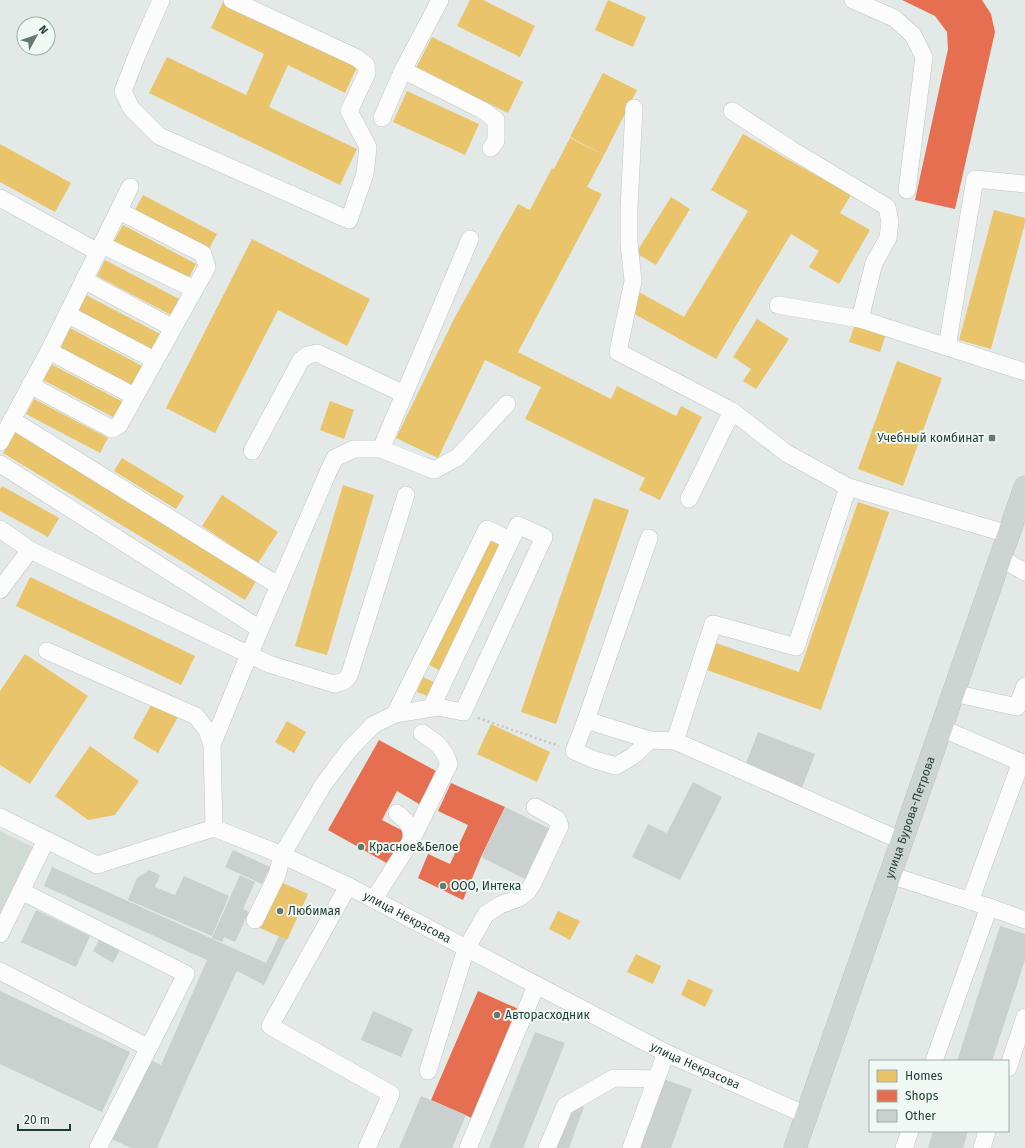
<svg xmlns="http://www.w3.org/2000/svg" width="1025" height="1148" font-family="'Fira Sans',sans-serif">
<rect width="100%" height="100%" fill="#e3e9e6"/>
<!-- built -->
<polygon fill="#d0dbd6" points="0,831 45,853 0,931"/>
<!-- homes -->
<g fill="#e9c46a">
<polygon points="224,0 359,63 345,93 288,65 269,107 357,149 340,185 149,93 167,57 246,95 264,54 211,28"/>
<polygon points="470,0 483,0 535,26 520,57 457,26"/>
<polygon points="608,0 646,17 633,47 595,30"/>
<polygon points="432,37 523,82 508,113 416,68"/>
<polygon points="603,73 637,90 604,155 570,137"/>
<polygon points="407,91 479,124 465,155 393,122"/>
<polygon points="743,134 851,195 840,213 870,230 839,284 809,267 819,251 791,234 716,359 629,311 639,292 684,317 748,211 711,190"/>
<polygon points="570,138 604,155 587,187 602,194 518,352 611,399 617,386 676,416 681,406 702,417 660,500 639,490 645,478 525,419 541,387 485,360 438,458 396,438 455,317 518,204 530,210 552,168 554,169"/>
<polygon points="0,144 71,183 55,212 0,182"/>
<polygon points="143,195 217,234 209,249 135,210"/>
<polygon points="671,197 690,209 656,265 636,253"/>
<polygon points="994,210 1025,218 1025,223 991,349 959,340"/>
<polygon points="123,225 196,264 188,280 114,241"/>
<polygon points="252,239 370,299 347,346 278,310 215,433 166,408"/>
<polygon points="105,260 179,299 171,315 97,276"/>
<polygon points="86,295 160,334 152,350 78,311"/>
<polygon points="757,319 789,339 756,389 743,381 751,369 733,357"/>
<polygon points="856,321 887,331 880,352 849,342"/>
<polygon points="70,328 144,367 133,386 59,348"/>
<polygon points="897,361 942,378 903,486 858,469"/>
<polygon points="49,363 123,402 115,418 41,379"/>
<polygon points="34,399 108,438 100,453 26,414"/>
<polygon points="330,401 354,410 344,439 320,430"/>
<polygon points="17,430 258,578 245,600 3,453"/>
<polygon points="122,458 184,496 176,509 114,471"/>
<polygon points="343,485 374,495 327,655 295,646"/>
<polygon points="2,486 59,518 48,537 0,511 0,490"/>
<polygon points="222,495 278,532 258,563 202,526"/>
<polygon points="594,498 629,510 556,724 521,712"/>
<polygon points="858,502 889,512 821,710 701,668 710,641 799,672"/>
<polygon points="488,539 505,547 445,673 429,665"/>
<polygon points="30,577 195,656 181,685 16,606"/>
<polygon points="25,654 88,696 30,784 0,765 0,691"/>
<polygon points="422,677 439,684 433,698 417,692"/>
<polygon points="154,700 179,715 158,753 133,738"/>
<polygon points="287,721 306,732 294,753 275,742"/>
<polygon points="491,724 550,752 537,782 477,754"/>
<polygon points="90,746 139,781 115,815 88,820 55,796"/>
<polygon points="281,882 308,894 287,940 260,928"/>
<polygon points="558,911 580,921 570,940 549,929"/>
<polygon points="636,954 661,966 653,984 627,972"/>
<polygon points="688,979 713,990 705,1007 681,995"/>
</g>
<!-- shops -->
<g fill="#e76f51">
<polygon points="902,0 982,0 991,14 995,32 955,209 915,200 948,49 947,32 935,16"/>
<polygon points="379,740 438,772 419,804 397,791 382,820 407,833 390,865 328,830"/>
<polygon points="451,783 505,807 481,857 463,900 418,878 428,854 450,864 468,825 438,811"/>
<polygon points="478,991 521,1010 474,1119 431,1100"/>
</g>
<!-- building -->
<g fill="#cad0cd">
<polygon points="758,732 815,754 802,788 745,766"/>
<polygon points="693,782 722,797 680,880 632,857 648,824 667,833"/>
<polygon points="505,807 555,831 531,882 481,857"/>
<polygon points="233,850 270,867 262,884 225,867"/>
<polygon points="52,867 266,963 279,936 286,940 264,985 237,971 188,1077 157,1148 131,1148 109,1138 144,1057 161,1065 207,960 44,886"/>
<polygon points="149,870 160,875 155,887 175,895 184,876 229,896 212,936 128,900 137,878"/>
<polygon points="240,875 255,882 243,909 249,912 235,942 224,937 222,942 212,938"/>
<polygon points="36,910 90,936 76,967 21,942"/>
<polygon points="1000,926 1025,934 1025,960 992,1061 957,1061"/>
<polygon points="102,935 122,946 113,963 93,951"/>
<polygon points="0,991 130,1052 102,1112 0,1064"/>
<polygon points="373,1011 413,1029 401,1057 361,1040"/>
<polygon points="535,1032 565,1043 523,1148 489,1148"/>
<polygon points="660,1078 692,1089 671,1148 636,1148"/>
<polygon points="421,1096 466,1115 452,1148 399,1148"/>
<polygon points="572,1102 584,1107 569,1148 556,1148"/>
<polygon points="933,1131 968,1131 963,1148 928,1148"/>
</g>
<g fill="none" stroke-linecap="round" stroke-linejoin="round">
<defs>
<g id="minor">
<polyline points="161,0 137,55 123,91 131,108 159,136 349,220 365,174 368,147 349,111 367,73 366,65 357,58 232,0"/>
<polyline points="853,0 894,18 913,35 924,57 907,190"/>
<polyline points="403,70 482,110 496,120 496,141 491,148"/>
<polyline points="634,108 629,208 629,243 633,281 618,352 732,411 786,453 848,487 1008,534"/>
<polyline points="732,111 792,150 887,207 890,222 888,238 874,263 860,319 1025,372"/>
<polyline points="382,118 403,70 440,0"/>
<polyline points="0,198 98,252 49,351 0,442"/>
<polyline points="102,245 194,289"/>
<polyline points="98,252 130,187"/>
<polyline points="84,280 173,328"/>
<polyline points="778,305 860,319"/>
<polyline points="67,314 154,360"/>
<polyline points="947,347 975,179 1025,184"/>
<polyline points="49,351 134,396"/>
<polyline points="30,385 112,429 119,425 207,267 203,254 119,211"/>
<polyline points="12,420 279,586"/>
<polyline points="381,449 470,239"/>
<polyline points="252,451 301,360 308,355 317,353 404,394"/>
<polyline points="0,464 260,629"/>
<polyline points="689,499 732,411"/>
<polyline points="0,529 30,550 269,664 334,684 344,681 349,676 406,495"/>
<polyline points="649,538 586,720 650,740 675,741 902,841"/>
<polyline points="1000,558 1025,572"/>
<polyline points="0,590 30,550"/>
<polyline points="47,651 196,716 207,730 212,745"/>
<polyline points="953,693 1017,707 1025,686"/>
<polyline points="395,714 487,529 510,540"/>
<polyline points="586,720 574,751 595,760 616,766 633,756 650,740"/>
<polyline points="941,728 1025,764"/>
<polyline points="675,741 713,624 796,647 848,487"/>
<path id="s1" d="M 0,817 L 97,865 L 214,828 L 282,855 L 348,886 L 666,1053 L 806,1115"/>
<polyline points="214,828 212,745 243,669 329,470 335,458 354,449 381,449 434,470 458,457 507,404"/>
<path d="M 411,841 L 449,764 C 444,748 436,742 422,733"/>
<polyline points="890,875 989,907 1025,920"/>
<polyline points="348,886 270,1026 391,1094 367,1148"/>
<polyline points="21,891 186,974 98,1148"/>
<path d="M 374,899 L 411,841 C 413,826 407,822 397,813"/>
<polyline points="970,901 1021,762"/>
<polyline points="255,920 277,875 282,855 323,785 349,750 373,725 395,714 438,707 463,712 544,537 518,525 431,708"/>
<polyline points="0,934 46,840"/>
<polyline points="0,971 149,1048"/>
<polyline points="934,1061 989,907"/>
<polyline points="1008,1068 1025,1017"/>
<polyline points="428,1071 466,949 486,914 500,905 519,898 528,891 533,883 559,828 560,826 557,819 535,807"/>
<polyline points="468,1148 536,986"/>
<polyline points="547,1148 565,1106 614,1078 656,1079"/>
<polyline points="631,1148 666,1053"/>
<polyline points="904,1148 910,1131"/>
<polyline points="982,1148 987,1131"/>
</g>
<g id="major">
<path id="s2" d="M 795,1148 L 1025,487"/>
</g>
</defs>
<!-- minor casing -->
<use href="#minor" stroke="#c0c6c3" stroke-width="18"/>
<!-- major casing -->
<use href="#major" stroke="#bbc5c2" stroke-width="23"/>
<!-- path -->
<polyline stroke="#c0c9c5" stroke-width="2.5" stroke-dasharray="2 3" stroke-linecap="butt" points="478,718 559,746"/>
<!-- minor -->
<use href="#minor" stroke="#fbfcfb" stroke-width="17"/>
<!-- major -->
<use href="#major" stroke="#ccd5d2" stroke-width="22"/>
</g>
<!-- markers -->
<g fill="#647972" stroke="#f0f8f4" stroke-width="1.5">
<rect x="988" y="434" width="8" height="8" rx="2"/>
<circle cx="361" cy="847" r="4"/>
<circle cx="443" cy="886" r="4"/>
<circle cx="280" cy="911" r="4"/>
<circle cx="497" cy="1015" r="4"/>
</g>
<g text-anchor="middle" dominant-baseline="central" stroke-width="4" stroke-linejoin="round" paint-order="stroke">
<!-- poi labels -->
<g font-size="12" fill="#1f3d34" stroke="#f0f8f4" text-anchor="start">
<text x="984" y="438" text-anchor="end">Учебный комбинат</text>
<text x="369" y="847">Красное&amp;Белое</text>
<text x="451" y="886">ООО, Интека</text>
<text x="288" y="911">Любимая</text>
<text x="505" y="1015">Авторасходник</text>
</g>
<!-- street labels -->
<g font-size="12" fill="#1f3d34" stroke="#f0f8f4">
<text stroke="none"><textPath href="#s2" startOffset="350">улица Бурова-Петрова</textPath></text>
<text stroke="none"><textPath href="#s1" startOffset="444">улица Некрасова</textPath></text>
<text stroke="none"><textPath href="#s1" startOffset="768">улица Некрасова</textPath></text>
</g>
</g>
<!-- legend -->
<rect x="869" y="1060" width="140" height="72" fill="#f0f8f4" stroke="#9cada7"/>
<rect x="877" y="1070" width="20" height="12" fill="#e9c46a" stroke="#9cada7"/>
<text x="905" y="1080" font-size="12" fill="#1f3d34">Homes</text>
<rect x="877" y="1090" width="20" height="12" fill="#e76f51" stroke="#9cada7"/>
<text x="905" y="1100" font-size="12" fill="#1f3d34">Shops</text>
<rect x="877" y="1110" width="20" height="12" fill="#cad0cd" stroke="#9cada7"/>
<text x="905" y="1120" font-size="12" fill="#1f3d34">Other</text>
<!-- north arrow -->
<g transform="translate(36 36) rotate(50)"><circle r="19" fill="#f0f8f4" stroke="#9cada7"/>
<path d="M0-3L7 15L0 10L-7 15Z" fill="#647972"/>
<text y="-6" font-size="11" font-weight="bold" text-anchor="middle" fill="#1f3d34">N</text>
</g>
<!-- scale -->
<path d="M18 1124v6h52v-6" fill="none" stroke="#1f3d34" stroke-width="2"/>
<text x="24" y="1124" font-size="12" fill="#1f3d34" stroke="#f0f8f4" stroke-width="3" paint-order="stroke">20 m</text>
</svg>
